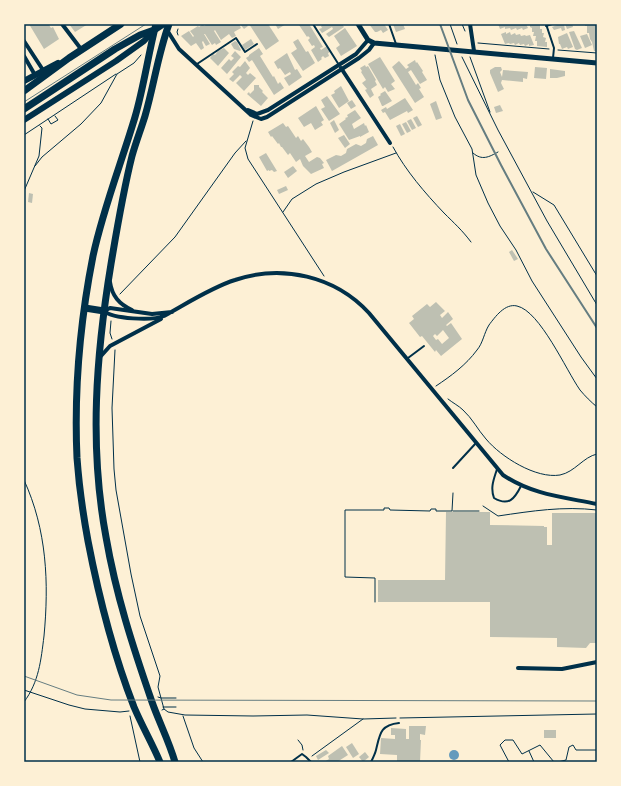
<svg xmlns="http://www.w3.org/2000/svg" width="621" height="786" font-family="Jost,sans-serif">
<rect width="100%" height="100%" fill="#fdf0d5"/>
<!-- water -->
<circle fill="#669bbc" cx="454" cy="755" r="5"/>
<!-- building -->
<g fill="#bec0b2" fill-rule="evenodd">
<polygon points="29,24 49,25 51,28 53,27 59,39 44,49"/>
<polygon points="69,24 88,24 75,32"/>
<polygon points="203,24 204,26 208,24 239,24 241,28 234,32 236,36 232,38 229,34 221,40 215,30 214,31 221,42 216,45 215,43 212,45 205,34 204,34 210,44 206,46 203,41 202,42 204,48 201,50 196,43 191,46 181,36 189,31 193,37 194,36 190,31 198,26 199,27"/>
<polygon points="240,24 246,24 248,26 244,29"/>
<polygon points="249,24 268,24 279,41 266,50"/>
<polygon points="275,24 286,24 278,29"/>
<polygon points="300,24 309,24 323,47 320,48 321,50 327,46 330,52 328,53 329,56 325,58 323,56 321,58 322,59 318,62 311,50 315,47 314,45 312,46 308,40 310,38 308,36 307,37 299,25"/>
<polygon points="323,24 342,24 344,27 329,37 326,34 333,29 332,27 322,33 319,29 322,28 321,26"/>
<polygon points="369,24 384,24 388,30 383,33 381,30 377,32 375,32"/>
<polygon points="393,24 403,24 405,29 396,32"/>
<polygon points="498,24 526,24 528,28 523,30 522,28 517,30 516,28 511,30 510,28 505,29 505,27 500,29"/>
<polygon points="530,24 540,24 540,29 542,29 542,33 544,33 543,37 546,38 545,42 547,42 547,47 537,46 537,41 535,41 536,36 533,36 534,32 532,32 532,28 530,27"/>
<polygon points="560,24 564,24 565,30 562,31 561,28 554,30 552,27"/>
<polygon points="565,24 572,24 573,27 567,29"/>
<polygon points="585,24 597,24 597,51 594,51 592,42 590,39 589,33 587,33 587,26 585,26"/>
<polygon points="345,28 357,46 341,56 336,48 340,45 334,36"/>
<polygon points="574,31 582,48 577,50 575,49 569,32"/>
<polygon points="506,32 506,34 510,32 511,35 515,33 516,35 520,34 521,36 525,35 526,36 530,35 534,45 529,46 529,44 525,46 524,44 520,45 519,43 515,45 514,43 510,44 509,43 505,44 501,34"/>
<polygon points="567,33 573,47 568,49 567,47 562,49 560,44 559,44 558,37"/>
<polygon points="587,34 592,45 585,48 580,36"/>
<polygon points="251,39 254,44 245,50 242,45"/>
<polygon points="298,39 306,52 308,51 315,63 303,71 291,53 297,49 293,42"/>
<polygon points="235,41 237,42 241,50 240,51 234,49 231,44"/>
<polygon points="224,48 229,53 218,66 210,58 213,54 215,55 218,51"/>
<polygon points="259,48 263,54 260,56 273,77 274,76 278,84 280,82 284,88 274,95 252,60 249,62 246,58 249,56 249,55"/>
<polygon points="235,51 241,57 227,74 221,68 229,59 231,61 234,58 231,56"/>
<polygon points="287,53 295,70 297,69 302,77 289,86 284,78 291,74 290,72 285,75 280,68 278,69 274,62"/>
<polygon points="380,57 395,81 391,84 395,89 388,92 385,87 383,89 368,64"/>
<polygon points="415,60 416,63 417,62 423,71 422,72 427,80 420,84 411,70 408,72 416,85 418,83 421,88 419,89 424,97 415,103 392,67 399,61 406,69 409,67 407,65"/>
<polygon points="245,61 250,68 246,73 248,75 250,73 256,78 244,91 236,83 242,77 240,75 233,82 229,79 234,74 232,72 238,66 240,67"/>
<polygon points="365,65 366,67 368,66 376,80 375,81 377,85 371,89 374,95 370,98 365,90 367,89 362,83 366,80 361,72 362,71 360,68"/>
<polygon points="495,67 501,67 502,70 500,72 502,77 503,70 528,72 527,79 523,78 523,82 502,80 501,83 504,89 498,92 490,73 490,70"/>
<polygon points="535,67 547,68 546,79 534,78"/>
<polygon points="550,69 565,71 565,76 557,78 550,78"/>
<polygon points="254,85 259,85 259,87 263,91 262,92 268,98 261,106 247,94 249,92 250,94 254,90"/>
<polygon points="341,86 349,101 339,108 331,95 335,93 334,91"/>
<polygon points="385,91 392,101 383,106 382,106 378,97 381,95 380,94"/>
<polygon points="327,96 340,114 329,121 321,109 325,107 321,100"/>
<polygon points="405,98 413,110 408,113 407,111 390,120 385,112 383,113 381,110 386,107 387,109"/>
<polygon points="352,100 356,106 351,109 347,103"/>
<polygon points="436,101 442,118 436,120 430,104"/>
<polygon points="500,105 503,111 496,113 494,107"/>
<polygon points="316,106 324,120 321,122 323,125 315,130 311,123 304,127 298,118"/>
<polygon points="355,110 361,118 352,124 354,129 364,123 365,126 366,125 369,132 360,137 360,136 349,140 339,124 346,119 345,118 348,117 347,115"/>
<polygon points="417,116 422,125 418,127 413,118"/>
<polygon points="411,119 416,128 412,130 407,121"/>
<polygon points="334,120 339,130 335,133 330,123"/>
<polygon points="406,122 411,131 407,133 402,124"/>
<polygon points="283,123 286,127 288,126 296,138 298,136 301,141 303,139 309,147 312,152 305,156 309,162 317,157 320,158 324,163 322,164 324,168 311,174 303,166 300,159 296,162 290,153 288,155 282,147 281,147 279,143 278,144 272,136 271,137 268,132"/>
<polygon points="400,124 405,134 401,136 396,126"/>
<polygon points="344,135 350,144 345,148 338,138"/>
<polygon points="373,136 378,145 332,171 326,160 336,155 341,156 346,153 347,149 356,144 361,146 366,143 367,139"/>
<polygon points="266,153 277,171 274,172 272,170 269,171 269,170 267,171 259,157"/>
<polygon points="293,166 297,171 288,178 284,172"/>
<polygon points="286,186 288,190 279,194 277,190"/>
<polygon points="29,193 33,194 32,203 28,202"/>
<polygon points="512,250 518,259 514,261 509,252"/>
<path d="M 436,302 L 445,311 L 440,315 L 442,318 L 448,312 L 453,319 L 446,325 L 447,326 L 451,323 L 462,339 L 441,356 L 436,350 L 435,352 L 422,336 L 420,337 L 409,323 L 414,319 L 412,316 L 427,304 L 430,307 ZM 443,330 L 449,338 L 442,344 L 438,339 L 436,340 L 433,336 L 435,334 L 437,336 Z"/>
<polygon points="446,512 490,512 490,525 544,526 544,527 547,527 547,545 552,545 552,513 597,513 597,643 590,643 586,648 557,647 557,638 490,637 490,602 378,602 378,580 445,580"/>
<polygon points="409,726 426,726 425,735 420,734 420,740 421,740 420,762 397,762 397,755 380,754 381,738 395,739 395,735 391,735 391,728 406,729 406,739 409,739"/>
<rect x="544" y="730" width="12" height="8"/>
<polygon points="352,743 359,754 353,758 346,747"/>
<polygon points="342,746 348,755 337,762 324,762 329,759 328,756"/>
<polygon points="326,750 329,753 318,760 316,756"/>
<polygon points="365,752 369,757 363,762 359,757"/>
</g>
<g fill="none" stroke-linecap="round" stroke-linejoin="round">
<!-- path -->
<g stroke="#003049" stroke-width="1">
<polyline points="450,24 457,44"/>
<polyline points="462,24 465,31"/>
<polyline points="178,29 177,32 178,35"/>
<polyline points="478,43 549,49"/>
<polyline points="558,50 597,53"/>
<polyline points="435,55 440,80 455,117 472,149 476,175 488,203 500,226 516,250 532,281 581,357 597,379"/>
<polyline points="462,57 498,130 547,221 597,305"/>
<polyline points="470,57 490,112"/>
<polyline points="48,119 51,124 58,120 55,116"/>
<polyline points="253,121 245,148 248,159 324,276"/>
<polyline points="24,135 116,74"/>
<path d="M 393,147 C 406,171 425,193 444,213 C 454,223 462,230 471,242"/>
<path d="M 473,153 C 482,161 489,157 498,152"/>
<polyline points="35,166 42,157 81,124 101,103 117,74 134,63 141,55"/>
<polyline points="24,191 39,156 42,128 40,126"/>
<polyline points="533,192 554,205 597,276"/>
<polyline points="283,212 292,199 316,184 344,172 396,153"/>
<polyline points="120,294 175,237 235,153 246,141"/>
<polyline points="111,321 110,333 112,339"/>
<polyline points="115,350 112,408 114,469 116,490 131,574 140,616 160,676 158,687 161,698 176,698"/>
<path d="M 436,386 C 451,376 466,365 477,350 C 483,343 484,333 489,325 C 495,317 505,303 517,306 C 540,311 566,370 580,390 C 585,396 591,402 597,407"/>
<path d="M 448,399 C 453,403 459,406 463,410 C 472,418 478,430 486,439 C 501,457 536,479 560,475 C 575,472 583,457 597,454"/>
<path d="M 24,480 C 47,530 49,583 44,636 C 41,660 39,682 24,702"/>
<path d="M 483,506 L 498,516 C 532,511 563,506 597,510"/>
<polyline points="453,511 479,511"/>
<polyline points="375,602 375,578 345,577 345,510 384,510 384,508 389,508 390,510 430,511 431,509 436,509 436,511 452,511 453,493"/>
<polyline points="24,690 69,705 85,709 120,712 129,711"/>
<polyline points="158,697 161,698 164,709"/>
<polyline points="163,707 176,707"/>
<polyline points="162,710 164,709 168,712 185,715 253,716 307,715 363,719 396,718"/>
<polyline points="130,716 140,762"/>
<polyline points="183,716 194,748 203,762"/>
<polyline points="400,718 597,714"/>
<polyline points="298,740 302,745 303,750"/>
<polyline points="529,751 534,762"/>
<polyline points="312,756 363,719"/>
<polyline points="509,762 500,745 505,740 513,740 522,754 540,745 554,762"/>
<polyline points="558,762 566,760 569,747 573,745 576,750 597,750"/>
</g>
<!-- service -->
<g stroke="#003049" stroke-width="2">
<polyline points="313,24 339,65"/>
<polyline points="389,24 396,44"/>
<polyline points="546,24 554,48 553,58"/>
<polyline points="546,26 552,24"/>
<polyline points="197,64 236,38 245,52 257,44"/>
<polyline points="408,358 424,346"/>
<polyline points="453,468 476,443"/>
<path d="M 497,469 C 494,479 490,487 494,498 C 509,507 515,498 521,486"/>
<polyline points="291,762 302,754 306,757 311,762"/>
<polyline points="347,762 350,762"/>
<path d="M 371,762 C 373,758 375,754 376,750 C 380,734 380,725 399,723"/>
</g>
<!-- minor -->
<g stroke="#003049" stroke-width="4">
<polyline points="62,24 81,49"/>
<polyline points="470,24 474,51"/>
<polyline points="167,30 179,49 251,115 261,119 267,117 359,58 369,50 374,43"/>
<polyline points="24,41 43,70"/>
<polyline points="24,56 35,75"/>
<polyline points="341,68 390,143"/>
<polyline points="248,110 257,114 268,110 356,54 368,40"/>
<path d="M 110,282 C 112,296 119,304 132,310"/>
<path d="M 172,312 L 152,314 L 110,308 L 104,311 C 113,319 152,321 164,316 C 186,304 212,287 235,280 C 282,264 335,276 369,313 L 503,475 C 533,495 563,497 597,504"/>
<polyline points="101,356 110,346 161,319"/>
<polyline points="518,668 562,669 597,662"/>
</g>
<!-- tertiary -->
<polyline stroke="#003049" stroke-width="5" points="358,24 368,40 374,43 597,63"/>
<!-- primary -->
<g stroke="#003049" stroke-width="6">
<polyline points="24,81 58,63"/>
<polyline points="24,120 116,61 144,41 154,30"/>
</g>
<!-- trunk -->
<g stroke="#003049" stroke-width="7">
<path d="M 156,24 C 148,55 144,86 135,117 C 121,164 103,209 93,256 C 80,322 74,391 77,458 C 79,486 83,514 88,541 C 99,598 113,653 134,707 C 142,726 152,743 160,762"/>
<path d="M 169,24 C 158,54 154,85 145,116 C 141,129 136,142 132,156 C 123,192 117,228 111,264 C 96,355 89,446 106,537 C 116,595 133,647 152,702 C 159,722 169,741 175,762"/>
<polyline points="24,91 69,58 121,24"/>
<polyline points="24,109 115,49 140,35 154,30 163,24"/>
<polyline points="85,308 104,311"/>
</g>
<!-- tram -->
<g stroke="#657d81" stroke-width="1">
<polyline points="24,102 146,24"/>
<polyline points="24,676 77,695 111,700 597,701"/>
</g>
<!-- rail -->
<polyline stroke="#657d81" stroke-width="2" points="440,24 468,100 501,165 546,249 597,328"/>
</g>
<!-- border -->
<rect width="621" height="786" fill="none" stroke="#fdf0d5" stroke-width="50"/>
<rect x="25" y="25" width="571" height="736" fill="none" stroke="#003049" stroke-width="1.5"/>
</svg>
